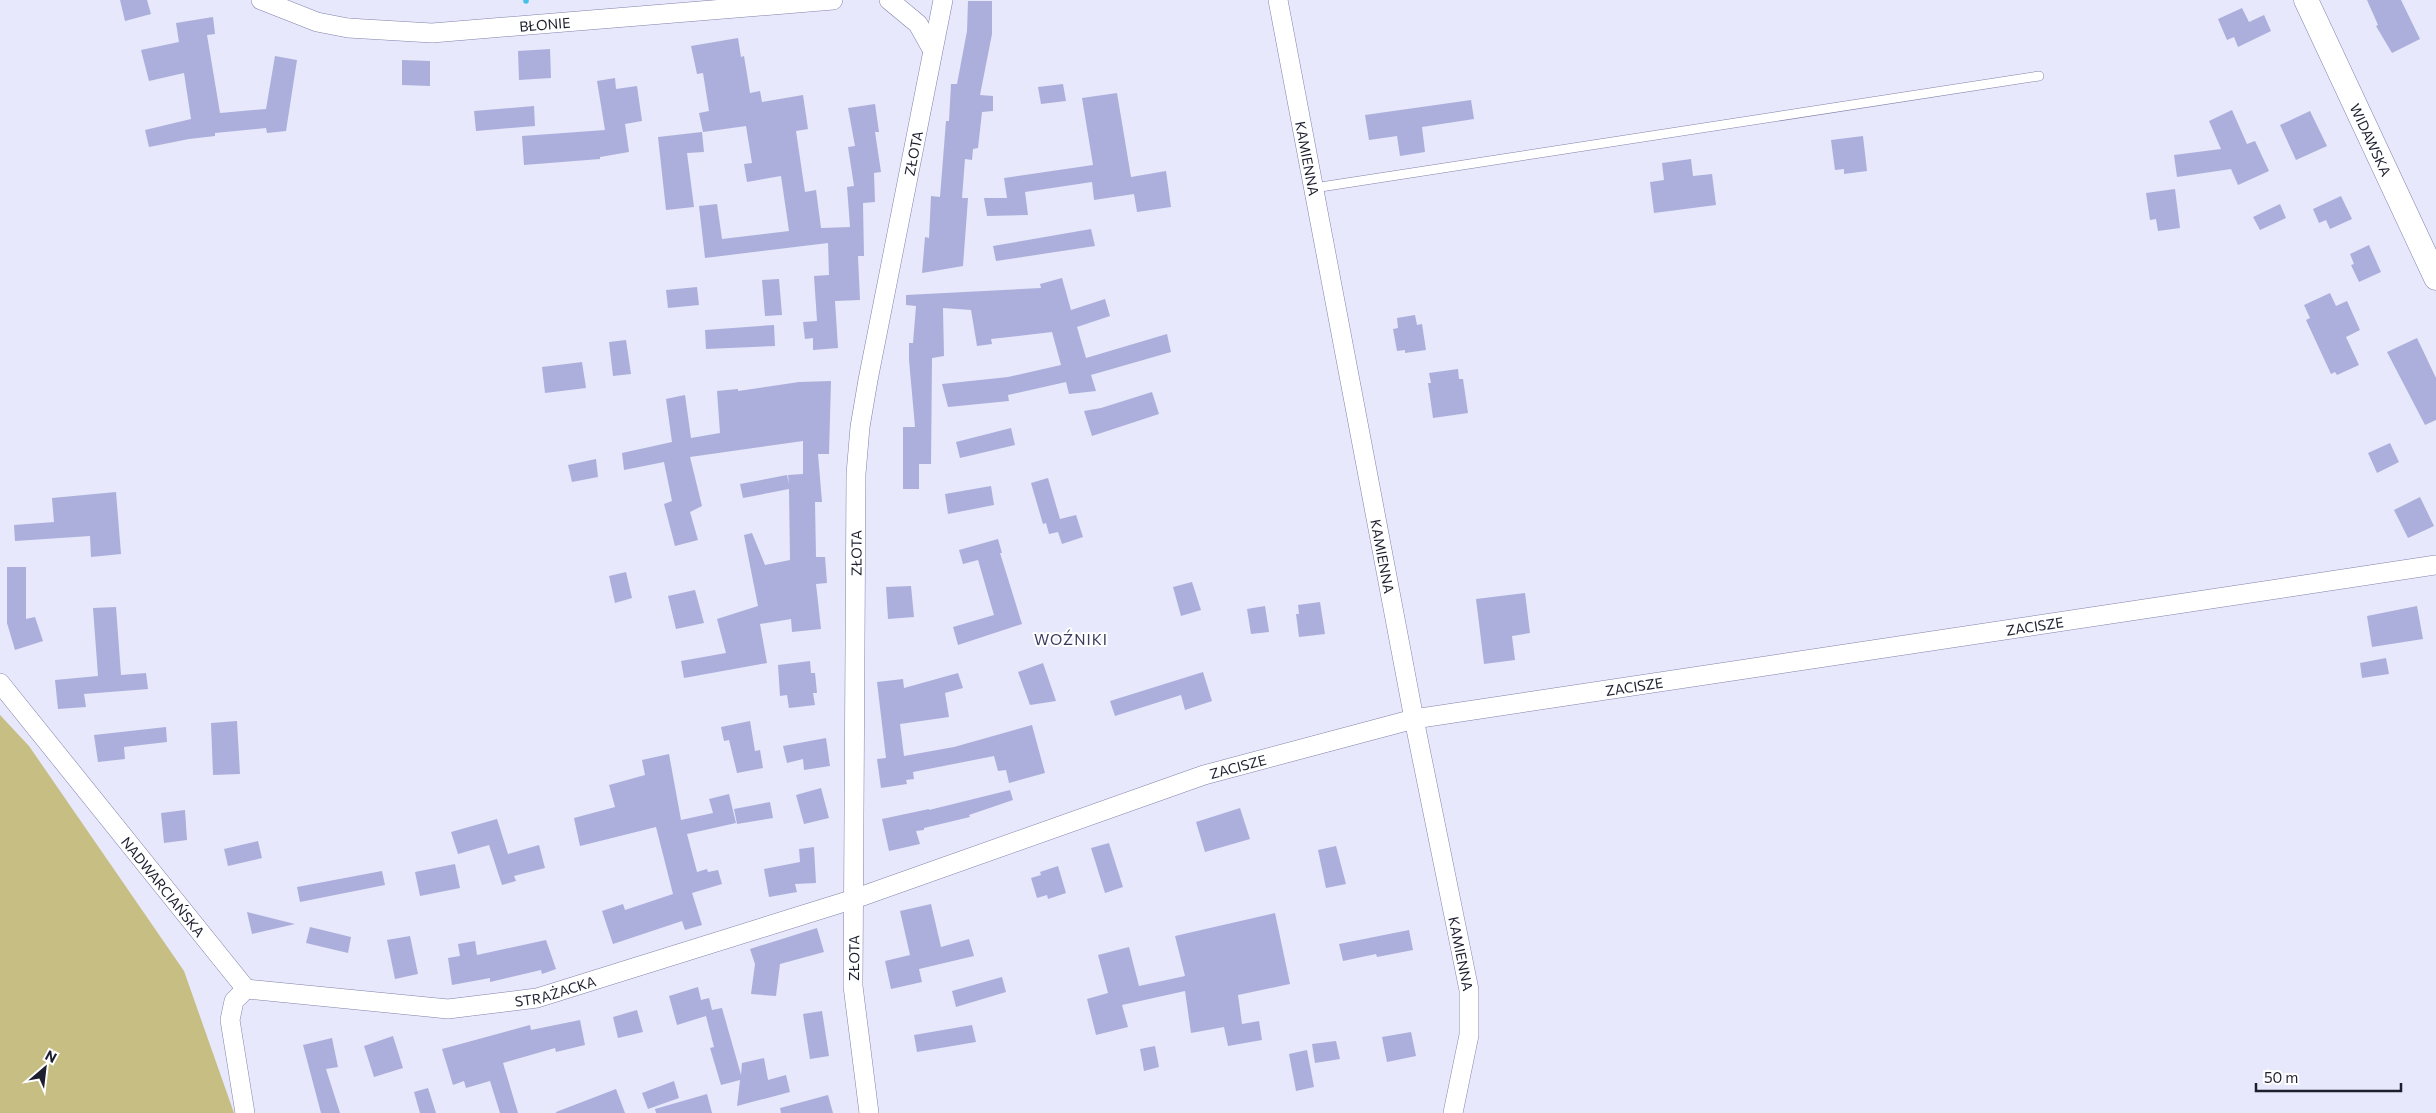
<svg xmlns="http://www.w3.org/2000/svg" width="2436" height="1113" font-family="Commissioner,sans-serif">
<rect width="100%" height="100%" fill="#e7e8fb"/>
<!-- green -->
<polygon fill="#c6be82" points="0,715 29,746 184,971 234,1113 0,1113"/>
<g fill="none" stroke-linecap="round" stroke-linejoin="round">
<!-- stream -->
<polyline stroke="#44c1e7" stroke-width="5.5" points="526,0 526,1"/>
</g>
<!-- building -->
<g fill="#acafdb">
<polygon points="120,0 147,0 151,14 125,21"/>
<polygon points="2367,0 2401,0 2420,39 2392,53 2376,26 2378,25"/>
<polygon points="968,1 992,1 992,34 980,95 993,96 993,111 982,112 978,148 973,149 972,160 965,159 962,198 968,198 963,266 922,273 925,237 929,238 931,196 940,197 946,121 949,121 951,84 957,84 967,31"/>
<polygon points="2242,8 2249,22 2264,15 2271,31 2238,47 2234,37 2227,40 2218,19"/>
<polygon points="213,17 215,34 207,35 220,113 266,109 275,56 297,60 286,131 267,133 266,128 215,133 215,136 189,139 149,147 145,130 191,119 184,73 149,81 141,50 179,42 176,23"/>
<polygon points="738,38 741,57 744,56 750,93 760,91 762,102 803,95 808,129 796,131 805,192 816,190 821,228 850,227 847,187 854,186 848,147 855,146 848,108 875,104 879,132 875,132 881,172 874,173 875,202 863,203 864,256 858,256 860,300 835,301 838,348 813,350 813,338 805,339 803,322 817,321 814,276 829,275 828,243 705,258 699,206 717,204 722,239 789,231 781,176 747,182 744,164 752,163 746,126 703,132 699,113 709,111 703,73 697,74 691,46"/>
<polygon points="550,49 551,78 519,80 518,51"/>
<polygon points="402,60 430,61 430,86 402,85"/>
<polygon points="615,78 616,89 637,86 642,121 625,124 629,152 600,157 600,159 524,165 522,136 605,130 597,81"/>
<polygon points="1063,84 1066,101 1041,104 1038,87"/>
<polygon points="1117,93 1131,177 1166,171 1171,207 1137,212 1134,194 1094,200 1092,182 1025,192 1028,215 987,216 984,198 1007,198 1004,178 1093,165 1082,98"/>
<polygon points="1471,100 1474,119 1422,127 1425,152 1400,156 1397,136 1369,140 1365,115"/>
<polygon points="534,106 535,126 476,131 474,111"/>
<polygon points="2232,110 2247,144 2255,141 2269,171 2238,185 2231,169 2177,177 2174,155 2221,149 2209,121"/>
<polygon points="2310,111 2327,146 2296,160 2280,125"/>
<polygon points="702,132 704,152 687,153 694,207 666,210 658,137"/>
<polygon points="1863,136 1867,171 1844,174 1844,169 1835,170 1831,140"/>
<polygon points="1691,159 1693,176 1712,174 1716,205 1654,213 1650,182 1664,180 1662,163"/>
<polygon points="2175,189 2180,228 2158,231 2156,219 2150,220 2146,193"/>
<polygon points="2341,196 2352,219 2330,229 2326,220 2319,223 2313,209"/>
<polygon points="2280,204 2286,218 2260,230 2253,217"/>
<polygon points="1091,229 1095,246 996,261 993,246"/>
<polygon points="2369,245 2381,272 2359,282 2351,265 2354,264 2350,254"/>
<polygon points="1062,278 1071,310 1105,299 1110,316 1077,327 1086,358 1167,334 1171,352 1091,375 1096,391 1069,394 1066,382 1008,395 1009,401 948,407 942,384 1008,377 1061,365 1052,332 991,339 992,344 977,346 971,310 943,308 944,356 932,358 931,464 919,464 919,489 903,489 903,427 915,427 909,360 909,343 913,343 916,306 906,305 906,295 1041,288 1040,284"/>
<polygon points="779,279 782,315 765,316 762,280"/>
<polygon points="697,287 699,305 668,308 666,290"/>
<polygon points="2330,293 2336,306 2347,301 2360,330 2346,337 2359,365 2337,375 2335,372 2331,374 2306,320 2310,318 2304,305"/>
<polygon points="1415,315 1417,325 1422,324 1426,350 1405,353 1405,350 1397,351 1393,329 1398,328 1397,318"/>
<polygon points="774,325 775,346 706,349 705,330"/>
<polygon points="2417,338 2436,378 2436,420 2425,425 2387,352"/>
<polygon points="626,340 631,374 613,376 609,342"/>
<polygon points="582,362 586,388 545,393 542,367"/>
<polygon points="1458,369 1459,379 1463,379 1468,413 1433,418 1428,383 1431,383 1429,373"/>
<polygon points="831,381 829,454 818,454 822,502 815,502 816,557 825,557 827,583 816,584 821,629 792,632 791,619 760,624 767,663 684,678 681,661 726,653 717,619 758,606 744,535 752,533 765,565 790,560 789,489 743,498 740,484 787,475 789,484 788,475 803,474 803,441 690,457 702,506 690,512 698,540 675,546 664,504 672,501 664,462 624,470 622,453 672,442 666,399 685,395 691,438 720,433 717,391 738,389 738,391 799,382"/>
<polygon points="1152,392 1159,414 1092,436 1084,411 1101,408"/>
<polygon points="1011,428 1015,445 960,458 956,442"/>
<polygon points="2390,443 2399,462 2377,473 2368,453"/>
<polygon points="596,459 598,477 572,482 568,465"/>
<polygon points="1048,478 1060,519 1076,515 1083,537 1062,544 1058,532 1049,534 1046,523 1043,524 1031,483"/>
<polygon points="991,486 994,505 948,514 945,494"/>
<polygon points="116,492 121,554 91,557 90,536 15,541 14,525 54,522 52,498"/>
<polygon points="2420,497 2434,526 2408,538 2394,510"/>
<polygon points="998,539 1002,553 1000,553 1022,624 958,645 953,627 994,615 978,560 963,564 959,550"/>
<polygon points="7,567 26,567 26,619 35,617 43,641 15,650 7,623"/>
<polygon points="626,572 632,598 615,603 609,576"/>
<polygon points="1192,582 1201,610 1181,616 1173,587"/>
<polygon points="911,586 914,617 888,619 886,587"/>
<polygon points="695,590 704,623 676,629 668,596"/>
<polygon points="1525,593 1530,633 1512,636 1515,660 1484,664 1476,599"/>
<polygon points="1320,602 1325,634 1299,637 1296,614 1299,614 1298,605"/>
<polygon points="1265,606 1269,632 1251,634 1247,609"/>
<polygon points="2417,606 2423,639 2372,647 2367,616"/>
<polygon points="116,607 121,675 146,673 148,689 84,694 86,707 58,709 55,680 98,676 93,608"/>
<polygon points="2386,658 2389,674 2362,678 2360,663"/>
<polygon points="810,661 811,673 815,673 817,693 813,693 815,705 789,708 787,695 780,696 778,665"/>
<polygon points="1043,663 1056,701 1030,705 1018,672"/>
<polygon points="1203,672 1212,701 1185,710 1181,695 1115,716 1110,701"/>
<polygon points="958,673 963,688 945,693 949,717 900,724 904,756 954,747 1032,725 1045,773 1009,783 1006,770 998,771 994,756 913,772 914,779 906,780 907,784 881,788 877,759 886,758 877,682 903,679 904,688"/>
<polygon points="237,721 240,774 213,775 211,723"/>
<polygon points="750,721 755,751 760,750 763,768 737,773 729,740 724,741 721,727"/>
<polygon points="166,727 167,742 124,747 125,759 98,762 94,735"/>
<polygon points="826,738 830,766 804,770 803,759 787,763 783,746"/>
<polygon points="669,754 681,820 713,813 709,799 729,794 736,823 687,834 697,872 707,869 708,872 718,870 722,884 692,893 702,925 685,930 682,921 613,944 602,911 623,904 625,910 673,894 656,827 580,846 574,818 615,807 609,785 645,775 642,760"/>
<polygon points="821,788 829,818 804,824 796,795"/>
<polygon points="1010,790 1013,800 969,815 970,817 924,828 924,830 916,831 920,844 889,851 882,819 929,809 929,810"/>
<polygon points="770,802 773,818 737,824 734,809"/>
<polygon points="1240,808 1250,839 1205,852 1196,822"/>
<polygon points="185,810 187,840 164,843 161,813"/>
<polygon points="497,819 508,854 539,845 545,868 514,876 516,881 502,885 489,845 458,854 451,832"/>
<polygon points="258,841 262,858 228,866 224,849"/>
<polygon points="1109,843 1123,887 1105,893 1091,848"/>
<polygon points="1336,846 1346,884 1326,888 1318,850"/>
<polygon points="814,847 816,883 795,884 797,892 769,897 764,869 800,862 799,849"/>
<polygon points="455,864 460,888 420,896 415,872"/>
<polygon points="1058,866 1066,893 1048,899 1047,895 1037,898 1031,878 1041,875 1040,872"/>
<polygon points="382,871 385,885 300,902 297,887"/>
<polygon points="931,904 941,947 969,939 974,956 919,969 922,982 891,989 885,961 910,955 900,911"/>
<polygon points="247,912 295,924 252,934"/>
<polygon points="1275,913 1290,984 1238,995 1242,1024 1259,1021 1262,1040 1228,1046 1224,1027 1191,1033 1185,991 1122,1005 1128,1027 1096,1035 1087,999 1108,993 1098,955 1129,947 1139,986 1185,976 1175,936"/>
<polygon points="310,927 351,937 348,953 306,943"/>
<polygon points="817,928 824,952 780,964 776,996 751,994 755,964 750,949"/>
<polygon points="1409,930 1413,950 1377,957 1376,954 1343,961 1339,944"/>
<polygon points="410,936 418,974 395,979 387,940"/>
<polygon points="546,940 556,969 542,974 541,970 490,982 490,978 452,985 448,958 460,956 458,944 475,941 477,955"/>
<polygon points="1002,977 1006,992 956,1007 952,991"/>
<polygon points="698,987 701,1000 709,998 712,1010 722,1008 741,1075 742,1063 764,1058 768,1080 786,1075 790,1092 737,1106 740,1080 721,1085 710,1048 714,1047 706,1016 677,1025 669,996"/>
<polygon points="637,1010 643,1032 618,1038 613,1017"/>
<polygon points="822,1011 829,1056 810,1059 803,1014"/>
<polygon points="580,1020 585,1045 556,1052 555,1048 503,1063 518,1113 500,1113 490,1081 466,1088 464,1081 453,1085 442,1049 530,1025 531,1030"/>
<polygon points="972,1025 976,1042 917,1052 914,1035"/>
<polygon points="1411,1032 1416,1056 1387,1062 1382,1037"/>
<polygon points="393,1036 403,1068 374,1077 364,1046"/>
<polygon points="332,1038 338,1067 326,1069 340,1113 321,1113 303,1045"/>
<polygon points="1336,1041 1340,1059 1315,1063 1312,1044"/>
<polygon points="1155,1046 1159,1067 1144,1071 1140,1049"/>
<polygon points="1307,1050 1314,1087 1296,1091 1289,1054"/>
<polygon points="674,1081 679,1098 648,1109 642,1093"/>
<polygon points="428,1088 436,1113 420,1113 414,1092"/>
<polygon points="616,1089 625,1113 556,1113 556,1112"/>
<polygon points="707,1094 712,1113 656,1113 655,1109"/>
<polygon points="828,1095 833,1113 781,1113 780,1108"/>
</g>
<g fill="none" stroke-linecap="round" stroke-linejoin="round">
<defs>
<polyline id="service" points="1314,188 2039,76"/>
<g id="minor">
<path id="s1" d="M 261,0 L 317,22 L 348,28 L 432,33 L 833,0"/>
<polyline points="889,0 918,24 932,49"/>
<path id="s2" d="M 1278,0 L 1414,719 L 1469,990 L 1469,1035 L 1453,1113"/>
<path id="s3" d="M 0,683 L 246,989"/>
<path id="s4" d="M 246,989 L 448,1009 L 537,998 L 854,899 L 1204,775 L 1414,719 L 2436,565"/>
<polyline points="245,1113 230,1020 234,1001 246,989"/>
<path id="s5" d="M 869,1113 L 853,986 L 856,474 L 860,427 L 868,380 L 943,0"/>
</g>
<g id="tertiary">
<path id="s6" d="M 2306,0 L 2436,278"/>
</g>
</defs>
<!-- service casing -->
<use href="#service" stroke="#8082ac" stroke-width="10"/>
<!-- minor casing -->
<use href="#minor" stroke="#8082ac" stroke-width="20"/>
<!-- tertiary casing -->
<use href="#tertiary" stroke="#8082ac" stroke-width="25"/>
<!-- service -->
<use href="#service" stroke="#fff" stroke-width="9"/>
<!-- minor -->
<use href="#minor" stroke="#fff" stroke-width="19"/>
<!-- tertiary -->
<use href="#tertiary" stroke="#fff" stroke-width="24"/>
</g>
<g text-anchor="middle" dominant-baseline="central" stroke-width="4" stroke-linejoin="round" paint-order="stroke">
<!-- street labels -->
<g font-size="14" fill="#1d1e2e" stroke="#fff">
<text stroke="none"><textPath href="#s1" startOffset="289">BŁONIE</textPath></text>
<text stroke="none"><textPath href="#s6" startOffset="154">WIDAWSKA</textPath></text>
<text stroke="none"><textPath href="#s5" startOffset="966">ZŁOTA</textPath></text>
<text stroke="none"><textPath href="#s2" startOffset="161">KAMIENNA</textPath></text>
<text stroke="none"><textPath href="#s5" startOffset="561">ZŁOTA</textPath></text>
<text stroke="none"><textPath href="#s2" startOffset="566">KAMIENNA</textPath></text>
<text stroke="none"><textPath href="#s4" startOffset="1841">ZACISZE</textPath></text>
<text stroke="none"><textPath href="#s4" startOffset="1436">ZACISZE</textPath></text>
<text stroke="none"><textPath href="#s4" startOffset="1031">ZACISZE</textPath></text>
<text stroke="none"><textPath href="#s3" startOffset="261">NADWARCIAŃSKA</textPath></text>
<text stroke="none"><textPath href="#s2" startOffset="971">KAMIENNA</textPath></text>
<text stroke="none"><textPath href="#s5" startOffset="156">ZŁOTA</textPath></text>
<text stroke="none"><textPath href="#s4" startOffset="312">STRAŻACKA</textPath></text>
</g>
<!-- neighbourhood labels -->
<g font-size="15" letter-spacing="1" fill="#3a3b60" stroke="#fff">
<text x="1071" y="639">WOŹNIKI</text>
</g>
</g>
<!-- north arrow -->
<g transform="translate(45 1068) rotate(28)" stroke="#ffffff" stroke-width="4" paint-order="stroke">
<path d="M0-4L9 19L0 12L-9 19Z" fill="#1d1e2e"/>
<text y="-8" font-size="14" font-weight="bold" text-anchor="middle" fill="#1d1e2e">N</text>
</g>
<!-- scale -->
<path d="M2256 1083v8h145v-8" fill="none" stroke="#1d1e2e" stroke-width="2.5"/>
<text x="2264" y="1083" font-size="15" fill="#1d1e2e" stroke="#ffffff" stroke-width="4" paint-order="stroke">50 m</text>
</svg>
